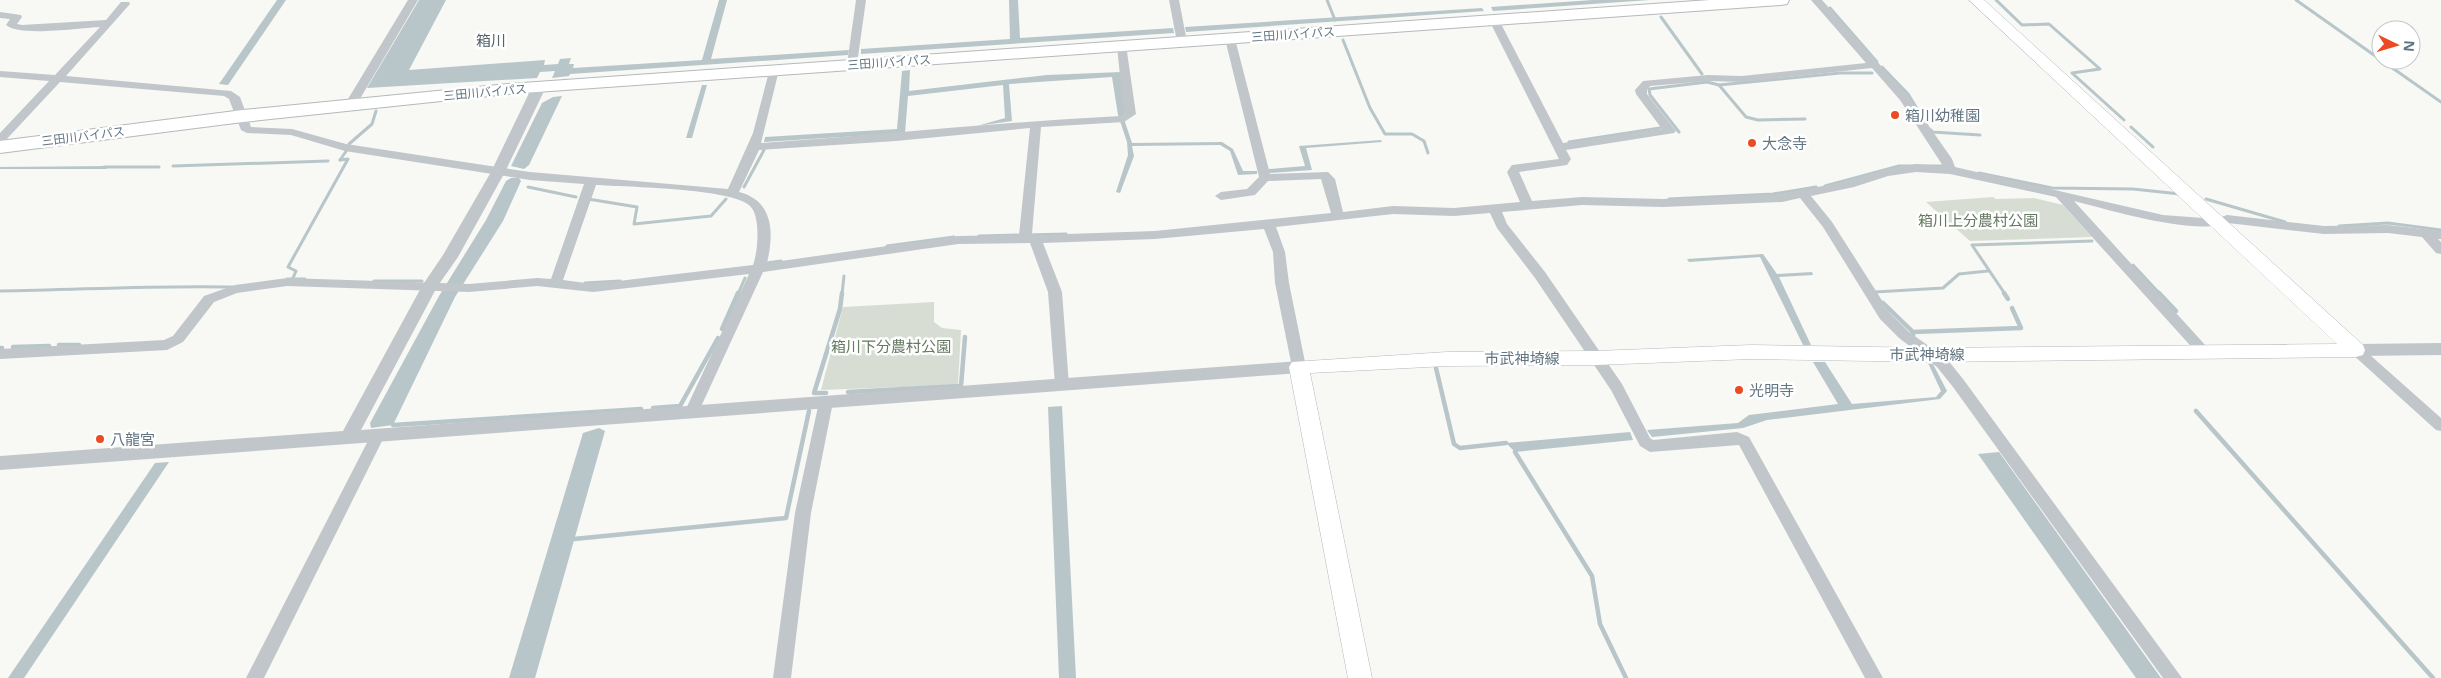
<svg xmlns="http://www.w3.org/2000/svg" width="2441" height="678" font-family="'Open Sans','Noto Sans JP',sans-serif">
<rect width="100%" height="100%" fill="#f8f8f5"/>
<!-- green -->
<g fill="#d8ddd4">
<polygon points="1993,197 1996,199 2034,198 2063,205 2092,237 1970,241 1926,202"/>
<polygon points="934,302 934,322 942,328 961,330 958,385 821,390 843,307"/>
</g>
<!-- water -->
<g fill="#b8c6c9">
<polygon points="277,0 286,0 228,85 219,84"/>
<polygon points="419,0 446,0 409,70 545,60 544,65 558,64 560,59 571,58 569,64 574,64 573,68 702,60 719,0 727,0 711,59 849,50 848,55 570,74 569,76 552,78 555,71 540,72 537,78 367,88"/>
<polygon points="1009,0 1018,0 1020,38 1173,28 1174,33 861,54 861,49 1010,39"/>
<polygon points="1593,0 1650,0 1493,11 1491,7"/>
<polygon points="1482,8 1484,11 1186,32 1185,27"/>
<polygon points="910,70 909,91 1047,75 1121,72 1125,114 1123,116 1132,143 1222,142 1233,149 1243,171 1257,171 1257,174 1238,175 1230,151 1220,145 1132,146 1134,156 1120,193 1116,192 1128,155 1127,142 1118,115 1112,77 1009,84 1012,121 977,126 1005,118 1003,85 908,96 905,133 764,142 765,137 897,129 902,71"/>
<polygon points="702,85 707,85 692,138 686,138"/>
<polygon points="562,96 529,165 524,169 511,166 542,103 553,97"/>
<polygon points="1381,140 1382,142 1306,148 1312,170 1269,173 1269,169 1305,166 1299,146"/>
<polygon points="109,166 106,169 0,169 0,167"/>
<polygon points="511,178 519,178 521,181 503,221 455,297 393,425 371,428 370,423 439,296 486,220 506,181"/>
<polygon points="1763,254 1777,274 1812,272 1813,275 1779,277 1811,345 1803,345 1760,257 1689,262 1687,259"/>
<polygon points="1813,362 1825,362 1852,404 1936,397 1941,391 1928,363 1933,364 1947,391 1940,399 1767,420 1743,428 1652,437 1647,430 1738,423 1749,415 1838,404"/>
<polygon points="1062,406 1076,678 1059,678 1048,407"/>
<polygon points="599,428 605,431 535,678 509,678 583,433"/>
<polygon points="1630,432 1633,440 1515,452 1506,443"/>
<polygon points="1999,452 2161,678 2136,678 1978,454"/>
<polygon points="169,462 24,678 8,678 155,463"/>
</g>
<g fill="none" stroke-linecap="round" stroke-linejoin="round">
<!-- stream-far1 -->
<g stroke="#b8c6c9" stroke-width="3">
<polyline points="1327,0 1335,20"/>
<polyline points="1996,0 2022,25 2049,24 2100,69 2072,73 2124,120"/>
<polyline points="2296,0 2381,60"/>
<polyline points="1830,8 1877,62"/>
<polyline points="1661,17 1702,74"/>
<polyline points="1343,40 1370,108 1385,134 1412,134 1424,141 1428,153"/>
<polyline points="2381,60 2441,102"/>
<polyline points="1882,67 1908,94 1924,120"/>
<polyline points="1719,85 1746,117 1758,120 1805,119"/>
<polyline points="2131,127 2153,147"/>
<polyline points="1931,130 1932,132 1980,135"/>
<polyline points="1679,132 1650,95 1649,89 1707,82 1719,85 1840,73 1872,73"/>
<polyline points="1569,142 1660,128"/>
<polyline points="349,144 372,124 376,111"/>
<polyline points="340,160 347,150"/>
<polyline points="173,166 328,161"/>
<polyline points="104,167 159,167"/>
<polyline points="1979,173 2052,188 2133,189 2180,194"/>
<polyline points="1825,186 1899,166 1945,166"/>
<polyline points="528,187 576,197"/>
<polyline points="744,187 764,150"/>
<polyline points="588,199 637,207 634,224 711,216 726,199"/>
<polyline points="1669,199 1773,194 1816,187"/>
<polyline points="2206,199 2285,222"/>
<polyline points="2339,226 2388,223 2441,230"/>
<polyline points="979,236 1066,234"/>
<polyline points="887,246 954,237"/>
<polyline points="767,263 781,261"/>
<polyline points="2133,265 2160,294"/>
<polyline points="293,278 296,271 288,267 348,159 340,160"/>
<polyline points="287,279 305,279"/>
<polyline points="374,281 422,281"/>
<polyline points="585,283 620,281"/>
<path d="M 0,291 C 78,290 155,285 233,287"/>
<polyline points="1875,292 1943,288 1959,274 1988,271"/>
<polyline points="738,294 745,278"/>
<polyline points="842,294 844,276"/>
<polyline points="2005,294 1972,245 2092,241"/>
</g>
<!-- stream -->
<g stroke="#b8c6c9" stroke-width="4.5">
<polyline points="2004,293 2008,299"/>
<polyline points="2159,293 2176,311"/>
<polyline points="1883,303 1913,332"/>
<polyline points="722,329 738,293"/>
<polyline points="1913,336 1913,332 2021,328 2012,308"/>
<polyline points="59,345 79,345"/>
<polyline points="13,347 49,346"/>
<polyline points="0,348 2,348"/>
<polyline points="1436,368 1454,444 1460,448 1506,443"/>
<polyline points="848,392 961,386 965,337"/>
<polyline points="826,393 814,393 840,309 842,293"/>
<polyline points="653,408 680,406 718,338"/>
<polyline points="2196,411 2433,678"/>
<polyline points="393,425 641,409"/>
<polyline points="1515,452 1592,576 1600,624 1626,678"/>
<polyline points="574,539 786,518 809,411"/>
</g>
<defs>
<polygon id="secondary" points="1969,0 1984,0 2363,345 2365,350 2363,355 2356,357 1931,362 1751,359 1596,365 1447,366 1310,373 1372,678 1348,678 1289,367 1292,362 1447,352 1596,351 1751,345 1931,348 2337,344"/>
<polygon id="trunk" points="1710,0 1789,0 1787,4 1781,5 508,94 243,122 0,153 0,141 243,110 508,84"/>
</defs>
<!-- secondary casing -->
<use href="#secondary" stroke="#b3babf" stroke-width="1"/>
<!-- trunk casing -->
<use href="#trunk" stroke="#b4b9bc" stroke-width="2"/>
<!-- minor -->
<g fill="#c1c6ca" fill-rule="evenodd">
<polygon points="408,0 418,0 357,104 355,106 347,106 345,104"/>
<polygon points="856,0 866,0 857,64 852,67 847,64"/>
<polygon points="1169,0 1179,0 1187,42 1186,44 1182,45 1177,42"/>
<path d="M 1811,0 L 1822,0 L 1908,96 L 1952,159 L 1955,167 L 2163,215 L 2216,219 L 2227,215 L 2324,226 L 2388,225 L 2441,231 L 2441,239 L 2438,239 L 2441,242 L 2441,254 L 2436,253 L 2422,237 L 2388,233 L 2324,234 L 2228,223 C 2195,236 2110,210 2074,201 L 2207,347 L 2209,350 L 2202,355 L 2197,353 L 2056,197 L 1950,174 L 1916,172 L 1888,176 L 1854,187 L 1811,196 L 1832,222 L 1890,313 L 1909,332 L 1947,359 L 1963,379 L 2182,678 L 2163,678 L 1953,387 L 1937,367 L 1899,338 L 1880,319 L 1823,227 L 1800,198 L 1782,202 L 1663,207 L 1582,205 L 1502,212 L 1507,224 L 1545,272 L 1622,384 L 1650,438 L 1653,440 L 1737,432 L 1749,437 L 1883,678 L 1865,678 L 1739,445 L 1650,452 L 1640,446 L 1611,390 L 1535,278 L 1497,228 L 1490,213 L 1454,216 L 1393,214 L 1276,227 L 1285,252 L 1289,283 L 1306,367 L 1299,372 L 1292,367 L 1275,283 L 1273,252 L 1264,229 L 1155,239 L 1043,243 L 1062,292 L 1069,385 L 1067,389 L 1057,389 L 1055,385 L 1048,292 L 1030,243 L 958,244 L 763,272 L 699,411 L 697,415 L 687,415 L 685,411 L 749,274 L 593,292 L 537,286 L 469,292 L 287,286 L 237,293 L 214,302 L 183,342 L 167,350 L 0,359 L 0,349 L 164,340 L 173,336 L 204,296 L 235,285 L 287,278 L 469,284 L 537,278 L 551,279 L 584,184 L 530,180 L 345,151 L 291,135 L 247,133 L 241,130 L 229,99 L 224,96 L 60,82 L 4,142 L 0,143 L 0,133 L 49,81 L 0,77 L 0,71 L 55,75 L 100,27 C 80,28 19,37 6,25 L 10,19 L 0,18 L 0,12 L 21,15 L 22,17 L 17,24 L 22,25 L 106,20 L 121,2 L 129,2 L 130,4 L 66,76 L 231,91 L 240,97 L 251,127 L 292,129 L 346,144 L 530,172 L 728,189 L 753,133 L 770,68 L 774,67 L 779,70 L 761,143 C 881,135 1001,122 1121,116 L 1124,113 L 1117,47 L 1122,44 L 1126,45 L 1136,114 L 1124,122 L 1041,127 L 1032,234 L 1039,235 L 1155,231 L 1331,213 L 1321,179 L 1268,181 L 1255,195 L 1221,200 L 1215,196 L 1221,192 L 1247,189 L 1259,177 L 1225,39 L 1226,37 L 1234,37 L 1235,39 L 1270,174 L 1328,172 L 1335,179 L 1343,212 L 1393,206 L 1454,208 L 1520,202 L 1507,172 L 1512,165 L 1559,159 L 1489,20 L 1490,18 L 1498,18 L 1499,20 L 1563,143 L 1662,129 L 1636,94 L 1635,90 L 1643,81 L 1708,75 L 1742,76 L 1866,63 ZM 1872,68 L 1900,100 L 1943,166 L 1916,164 L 1886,169 L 1848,181 L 1782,194 L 1663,199 L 1582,197 L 1532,201 L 1519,172 L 1567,165 L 1571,159 L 1566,150 L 1674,133 L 1676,131 L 1647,94 L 1647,90 L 1650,86 L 1708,81 L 1742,82 ZM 1030,128 L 1019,235 L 958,236 L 767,263 C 774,233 774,201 739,192 L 759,150 L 896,141 ZM 596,185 C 626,187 732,188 750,206 C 761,216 758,252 753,265 L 593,284 L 563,280 Z"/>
<polygon points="2356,345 2361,347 2441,418 2441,431 2436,430 2351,353 2349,350"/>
<polygon points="826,397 831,398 833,402 811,513 791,678 773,678 795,513 819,402 821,398"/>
<polygon points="378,429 383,431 385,435 264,678 246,678 371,435 373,431"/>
</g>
<!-- tertiary -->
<g fill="#c1c6ca" fill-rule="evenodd">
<polygon points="539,83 546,87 505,172 458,257 437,287 361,430 1299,361 1305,363 1307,367 1305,371 1299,373 0,470 0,456 343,431 422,286 443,255 491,172 532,87"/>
<polygon points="2441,343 2441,355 2356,356 2350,354 2348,350 2350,346 2356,344"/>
</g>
<!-- secondary -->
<use href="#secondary" fill="#fff" fill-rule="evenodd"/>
<!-- trunk -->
<use href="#trunk" fill="#fff" fill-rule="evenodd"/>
</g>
<!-- markers -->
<g fill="#eb4b22" stroke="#fff" stroke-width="2">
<circle cx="1895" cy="115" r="5"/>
<circle cx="1752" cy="143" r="5"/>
<circle cx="1739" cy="390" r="5"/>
<circle cx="100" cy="439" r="5"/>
</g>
<g text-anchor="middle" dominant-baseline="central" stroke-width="5" stroke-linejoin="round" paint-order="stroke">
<!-- far-street labels -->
<g font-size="12" fill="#627582" stroke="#fff">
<text transform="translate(1293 34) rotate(-4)">三田川バイパス</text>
<text transform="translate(889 62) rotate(-4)">三田川バイパス</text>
<text transform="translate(485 92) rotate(-5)">三田川バイパス</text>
<text transform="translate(83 136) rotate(-7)">三田川バイパス</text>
</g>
<!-- far-quarter labels -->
<g font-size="15" fill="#54626c" stroke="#fff">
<text x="491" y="40">箱川</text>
</g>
<!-- poi labels -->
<g font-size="15" fill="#627582" stroke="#fff" text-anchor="start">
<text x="1905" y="115">箱川幼稚園</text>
<text x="1762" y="143">大念寺</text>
<text x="1749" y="390">光明寺</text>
<text x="110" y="439">八龍宮</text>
</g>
<!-- park labels -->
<g font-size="15" fill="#667961" stroke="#fff">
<text x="1978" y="220">箱川上分農村公園</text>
<text x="891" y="346">箱川下分農村公園</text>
</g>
<!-- street labels -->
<g font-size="15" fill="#627582" stroke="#fff">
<text x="1927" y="354">市武神埼線</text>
<text x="1522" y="358">市武神埼線</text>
</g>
</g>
<!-- north arrow -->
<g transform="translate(2396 45) rotate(95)"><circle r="24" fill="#ffffff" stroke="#c0c8cd"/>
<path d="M0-4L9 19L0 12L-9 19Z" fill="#eb4b22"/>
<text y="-8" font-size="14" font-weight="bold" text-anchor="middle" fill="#627582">N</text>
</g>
</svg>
